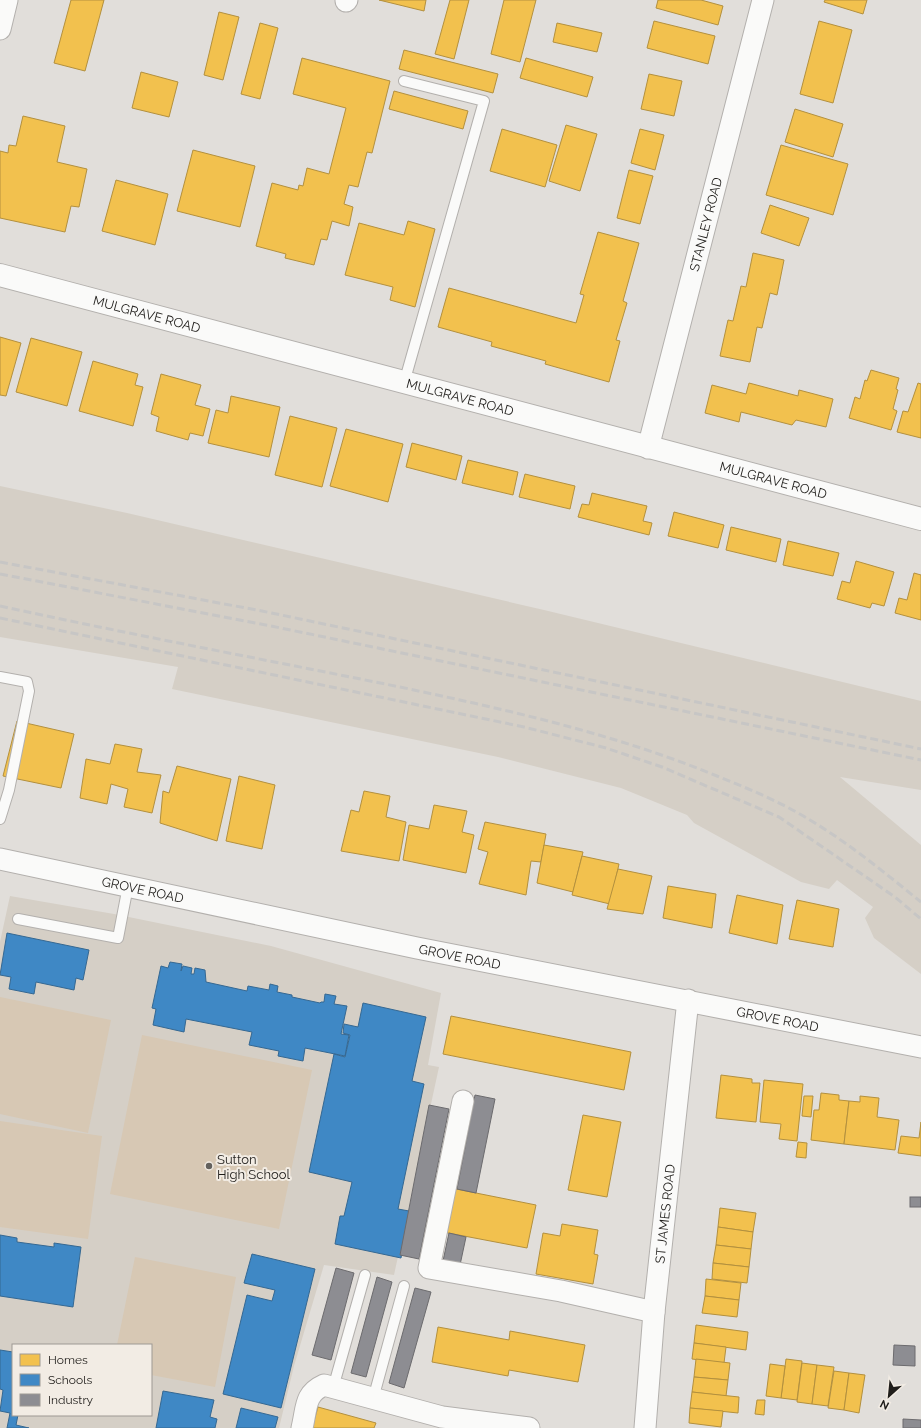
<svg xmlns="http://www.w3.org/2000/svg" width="921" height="1428" font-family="Raleway,sans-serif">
<rect width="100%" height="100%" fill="#e1deda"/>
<!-- built -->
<g fill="#d5cfc6" fill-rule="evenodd">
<polygon points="0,486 127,513 544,610 921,701 921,790 840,777 921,845 921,974 874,938 865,918 873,907 837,880 829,889 801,882 694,823 687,815 621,788 498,757 172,689 178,667 0,637"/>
<path d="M 10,896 L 114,914 L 271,946 L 441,993 L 428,1065 L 439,1067 L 394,1275 L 324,1265 L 294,1366 L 279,1428 L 0,1428 L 0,942 ZM 13,1345 L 151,1345 L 151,1415 L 13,1415 Z"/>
</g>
<!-- green -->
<g fill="#d7c8b4">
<polygon points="0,997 111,1020 88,1133 0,1114"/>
<polygon points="142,1035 312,1070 279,1229 110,1194"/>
<polygon points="0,1121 102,1136 88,1239 0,1227"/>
<polygon points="135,1257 236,1277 215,1387 151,1375 151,1345 117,1345"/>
</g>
<!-- homes -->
<g fill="#f2c14e" stroke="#b3903e">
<polygon points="71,0 104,0 85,71 54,63"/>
<polygon points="379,0 426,0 424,11"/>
<polygon points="450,0 469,0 454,59 435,54"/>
<polygon points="504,0 536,0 520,62 491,54"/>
<polygon points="658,0 701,0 723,6 718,25 656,8"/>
<polygon points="825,0 867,0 863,14 824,2"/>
<polygon points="219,12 239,17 223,80 204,75"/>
<polygon points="654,21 715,36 708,64 647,48"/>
<polygon points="819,21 852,30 833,103 800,94"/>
<polygon points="260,23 278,28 260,99 241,94"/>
<polygon points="557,23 602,33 597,52 553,42"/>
<polygon points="404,50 498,74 493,93 399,69"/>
<polygon points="302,58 390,81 372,153 367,152 358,187 349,185 344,204 353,207 349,226 332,221 327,240 321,239 314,265 285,258 286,254 256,246 272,183 298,190 299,185 303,186 307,168 329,174 346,108 293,94"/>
<polygon points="526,58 593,77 587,97 520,78"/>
<polygon points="141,72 178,82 169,117 132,108"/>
<polygon points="649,74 682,81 674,116 641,109"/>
<polygon points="394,91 468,111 463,129 389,109"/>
<polygon points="795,109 843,124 833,157 785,142"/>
<polygon points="23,116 65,126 57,162 87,169 79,207 71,206 65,232 0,218 0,151 8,153 9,145 16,146"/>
<polygon points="566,125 597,134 580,191 549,181"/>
<polygon points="502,129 557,145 545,187 490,171"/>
<polygon points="640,129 664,135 655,170 631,163"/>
<polygon points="781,145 848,164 833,215 766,195"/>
<polygon points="193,150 255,166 240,227 177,211"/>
<polygon points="629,170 653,176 640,224 617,218"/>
<polygon points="116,180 168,194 155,245 102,231"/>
<polygon points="770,205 809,218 799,246 761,233"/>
<polygon points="408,221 435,229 415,307 390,300 393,287 345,275 359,223 404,235"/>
<polygon points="598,232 639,243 623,301 627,303 616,340 620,341 609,382 545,364 546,361 491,346 492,342 438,327 449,288 576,323 584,295 580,294"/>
<polygon points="753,253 784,260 777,295 770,293 762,328 757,327 750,362 720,356 728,320 733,321 741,286 746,287"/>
<polygon points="0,337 21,343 6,396 0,395"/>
<polygon points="31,338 82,352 67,406 16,392"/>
<polygon points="93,361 138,374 135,385 143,387 133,426 79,411"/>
<polygon points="871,370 899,378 896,389 898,390 893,409 897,411 891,430 849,418 855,397 860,399 865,380 867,381"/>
<polygon points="161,374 201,385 195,405 210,409 203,436 190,433 188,440 156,431 159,417 151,414"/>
<polygon points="749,383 798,396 799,390 833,399 826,427 796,420 792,425 741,412 739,422 705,413 712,385 746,394"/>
<polygon points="918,383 921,384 921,438 897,432 903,411 908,412"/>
<polygon points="231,396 280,407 269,457 208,443 216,410 228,413"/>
<polygon points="290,416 337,428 322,487 275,475"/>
<polygon points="346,429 403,444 388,502 330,486"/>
<polygon points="412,443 462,456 456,480 406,467"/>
<polygon points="468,460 518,472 513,495 462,483"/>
<polygon points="525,474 575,486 570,509 519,497"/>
<polygon points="592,493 647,506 643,521 652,523 649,535 578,517 582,504 589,505"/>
<polygon points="674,512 724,525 718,548 668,536"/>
<polygon points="731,527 781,539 776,562 726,550"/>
<polygon points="788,541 839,553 833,576 783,565"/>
<polygon points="856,561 894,572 884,606 872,603 870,608 837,599 842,581 850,583"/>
<polygon points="914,573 921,575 921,620 895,613 899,598 907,600"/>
<polygon points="17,721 74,734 61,788 3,776"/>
<polygon points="115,744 142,749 137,772 161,775 152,813 124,807 128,789 111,784 107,804 80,798 86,759 110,764"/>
<polygon points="177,766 231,779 217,841 160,823 163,791 169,793"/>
<polygon points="239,776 275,785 262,849 226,841"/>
<polygon points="364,791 390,796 386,817 406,822 399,861 341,851 351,810 359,812"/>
<polygon points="434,805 467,811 462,832 474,835 466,873 403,860 409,825 429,829"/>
<polygon points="485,822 546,834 541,862 531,861 526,895 479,884 488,852 478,849"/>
<polygon points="544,845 583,852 573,892 537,883"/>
<polygon points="582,856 619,864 610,904 572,895"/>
<polygon points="618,869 652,876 643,914 607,909"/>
<polygon points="668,886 716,894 712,928 663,918"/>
<polygon points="737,895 783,905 777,944 729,933"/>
<polygon points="797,900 839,909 833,947 789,939"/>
<polygon points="451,1016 631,1052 624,1090 443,1054"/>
<polygon points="721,1075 752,1079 752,1083 760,1083 756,1122 716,1118"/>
<polygon points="764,1080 803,1084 797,1141 779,1139 781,1124 760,1122"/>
<polygon points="821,1093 839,1095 839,1100 849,1101 844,1144 811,1140 814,1110 819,1110"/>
<polygon points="804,1096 813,1096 811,1117 802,1116"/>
<polygon points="860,1096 879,1098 877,1117 899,1120 895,1150 844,1144 849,1101 860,1102"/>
<polygon points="583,1115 621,1122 607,1197 568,1190"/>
<polygon points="921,1122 921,1156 898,1153 901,1136 919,1138"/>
<polygon points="798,1142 807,1143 806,1158 796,1157"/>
<polygon points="451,1188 536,1205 527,1248 443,1232"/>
<polygon points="720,1208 756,1213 753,1232 718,1227"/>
<polygon points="562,1224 598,1230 594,1254 598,1255 593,1284 536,1274 543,1233 560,1236"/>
<polygon points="718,1227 753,1232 751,1249 716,1245"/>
<polygon points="716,1245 751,1249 749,1267 713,1263"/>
<polygon points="713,1263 749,1267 747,1283 712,1279"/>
<polygon points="706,1279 741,1283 739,1300 705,1296"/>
<polygon points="705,1296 739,1300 737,1317 702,1313"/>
<polygon points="696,1325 748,1332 746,1350 694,1343"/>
<polygon points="438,1327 509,1340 510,1331 585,1345 578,1382 509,1370 508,1376 432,1362"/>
<polygon points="694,1343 726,1347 724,1363 692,1359"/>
<polygon points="696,1359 730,1363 728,1380 694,1377"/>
<polygon points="786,1359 802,1361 797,1400 781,1398"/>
<polygon points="802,1363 817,1365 812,1404 797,1402"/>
<polygon points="770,1364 785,1366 781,1398 766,1396"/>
<polygon points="817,1365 834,1367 828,1406 812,1404"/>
<polygon points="834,1371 849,1373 844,1410 828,1408"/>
<polygon points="849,1373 865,1375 859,1413 844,1410"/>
<polygon points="694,1377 728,1380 726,1396 692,1392"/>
<polygon points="692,1392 739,1397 738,1413 690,1408"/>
<polygon points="757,1400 765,1400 764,1415 755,1414"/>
<polygon points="318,1407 376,1423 374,1428 312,1428"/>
<polygon points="690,1408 723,1411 721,1427 689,1423"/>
</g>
<!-- schools -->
<g fill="#3f88c5" stroke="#356892">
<polygon points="7,933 89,950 83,980 76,978 74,990 36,982 34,994 9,989 11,977 0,975"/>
<polygon points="170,962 182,964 181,971 183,966 192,968 191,974 194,974 195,968 205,970 206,982 247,991 248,986 269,990 270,984 278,986 277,992 292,995 292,997 320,1003 321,1002 324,1002 325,994 336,996 334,1004 347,1006 341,1034 349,1035 345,1056 305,1048 303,1061 278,1056 279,1051 249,1045 252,1032 186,1019 184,1032 153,1025 156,1009 152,1008 161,966 168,968"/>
<polygon points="363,1003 426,1017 412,1081 424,1084 398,1209 409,1211 401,1258 335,1244 340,1216 344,1216 352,1182 309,1172 334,1054 345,1057 350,1035 343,1033 344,1024 358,1027"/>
<polygon points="0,1235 17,1238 17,1242 54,1247 54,1243 81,1247 73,1307 0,1296"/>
<polygon points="252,1254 315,1269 281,1408 223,1394 247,1295 272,1301 275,1290 244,1283"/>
<polygon points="0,1350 13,1352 13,1415 18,1415 16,1425 29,1428 7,1428 10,1413 0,1411 3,1390 0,1389"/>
<polygon points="163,1391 214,1400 210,1417 217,1419 215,1428 156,1428"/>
<polygon points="241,1408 278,1417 275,1428 236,1428"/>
</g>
<!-- industry -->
<g fill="#8d8d92" stroke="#6c6b6e">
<polygon points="475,1095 495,1099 476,1193 457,1189"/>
<polygon points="429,1105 449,1109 419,1259 400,1255"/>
<rect x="910" y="1197" width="11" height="10"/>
<polygon points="449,1233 466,1237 460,1265 443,1261"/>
<polygon points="336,1268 354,1273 331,1360 312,1355"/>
<polygon points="377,1277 392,1282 366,1377 351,1373"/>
<polygon points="415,1288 431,1292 404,1388 389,1383"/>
<polygon points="894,1345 915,1346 915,1366 893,1365"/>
<polygon points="903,1419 921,1420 921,1428 903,1428"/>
</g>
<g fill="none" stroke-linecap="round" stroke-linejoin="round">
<defs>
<g id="lane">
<polyline points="404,383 484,101 404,81"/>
<polyline points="0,677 27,682 29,691 9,790 0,819"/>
<polyline points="18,919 118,938 128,886"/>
<polyline points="333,1388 365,1275"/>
<polyline points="373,1399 404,1286"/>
</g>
<g id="street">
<polyline points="346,1 347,0"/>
<polyline points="0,29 7,0"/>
<path id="s1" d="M 648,448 L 763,0"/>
<path id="s2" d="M 0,859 L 417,948 L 921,1047"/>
<polyline points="463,1101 429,1268 561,1291 654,1312"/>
<path d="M 302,1428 C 307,1408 304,1394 324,1385 L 442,1417 L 529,1428"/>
<path id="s3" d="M 645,1428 L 654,1312 L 688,1000"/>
</g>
<g id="secondary">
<path id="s4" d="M 0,275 L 921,519"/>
</g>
</defs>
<!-- lane casing -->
<use href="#lane" stroke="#b3b0ad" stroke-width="12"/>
<!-- street casing -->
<use href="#street" stroke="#b3b0ad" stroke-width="23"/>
<!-- secondary casing -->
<use href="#secondary" stroke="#b3b0ad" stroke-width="24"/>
<!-- lane -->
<use href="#lane" stroke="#fafaf9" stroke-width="10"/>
<!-- street -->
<use href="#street" stroke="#fafaf9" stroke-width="21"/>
<!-- secondary -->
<use href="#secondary" stroke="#fafaf9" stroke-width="22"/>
<!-- rail -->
<g stroke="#c7c6c5" stroke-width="3" stroke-dasharray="8 4" stroke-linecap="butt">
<polyline points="0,562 262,611 921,749"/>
<polyline points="0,574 271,626 921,760"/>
<path d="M 0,606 C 133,635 267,660 400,687 C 508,710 615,734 717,776 C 749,789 781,802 810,820 C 850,844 885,873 921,902"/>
<polyline points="0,618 524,727 606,748 662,767 779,817 895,897 921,919"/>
</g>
</g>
<!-- markers -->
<circle fill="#63615d" stroke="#f2ece4" stroke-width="1.5" cx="209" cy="1166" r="4"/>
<g text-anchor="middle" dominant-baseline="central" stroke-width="4" stroke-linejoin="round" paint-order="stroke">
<!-- street labels -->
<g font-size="13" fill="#1f1d1a" stroke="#f2ece4">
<text stroke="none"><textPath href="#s1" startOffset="231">STANLEY ROAD</textPath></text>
<text stroke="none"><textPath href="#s4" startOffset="152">MULGRAVE ROAD</textPath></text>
<text stroke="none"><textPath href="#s4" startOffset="476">MULGRAVE ROAD</textPath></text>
<text stroke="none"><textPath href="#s4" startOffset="800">MULGRAVE ROAD</textPath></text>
<text stroke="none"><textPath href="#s2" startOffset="146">GROVE ROAD</textPath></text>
<text stroke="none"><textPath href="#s2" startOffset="470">GROVE ROAD</textPath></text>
<text stroke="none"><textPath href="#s2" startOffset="794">GROVE ROAD</textPath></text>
<text stroke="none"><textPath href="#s3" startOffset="215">ST JAMES ROAD</textPath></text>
</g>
<!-- poi labels -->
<g font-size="13" fill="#1f1d1a" stroke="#f2ece4" text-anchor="start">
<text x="217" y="1159">Sutton<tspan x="217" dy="15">High School</tspan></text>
</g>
</g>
<!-- legend -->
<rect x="12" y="1344" width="140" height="72" fill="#f2ece4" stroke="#9e9993"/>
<rect x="20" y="1354" width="20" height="12" fill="#f2c14e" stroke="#9e9993"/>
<text x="48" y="1364" font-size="12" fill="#1f1d1a">Homes</text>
<rect x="20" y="1374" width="20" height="12" fill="#3f88c5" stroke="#9e9993"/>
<text x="48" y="1384" font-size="12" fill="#1f1d1a">Schools</text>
<rect x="20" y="1394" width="20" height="12" fill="#8d8d92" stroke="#9e9993"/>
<text x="48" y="1404" font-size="12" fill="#1f1d1a">Industry</text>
<!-- north arrow -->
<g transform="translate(889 1396) rotate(207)" stroke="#f2ece4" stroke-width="3" paint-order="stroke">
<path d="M0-3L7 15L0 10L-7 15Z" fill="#1f1d1a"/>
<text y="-6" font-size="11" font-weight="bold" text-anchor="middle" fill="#1f1d1a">N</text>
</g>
</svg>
